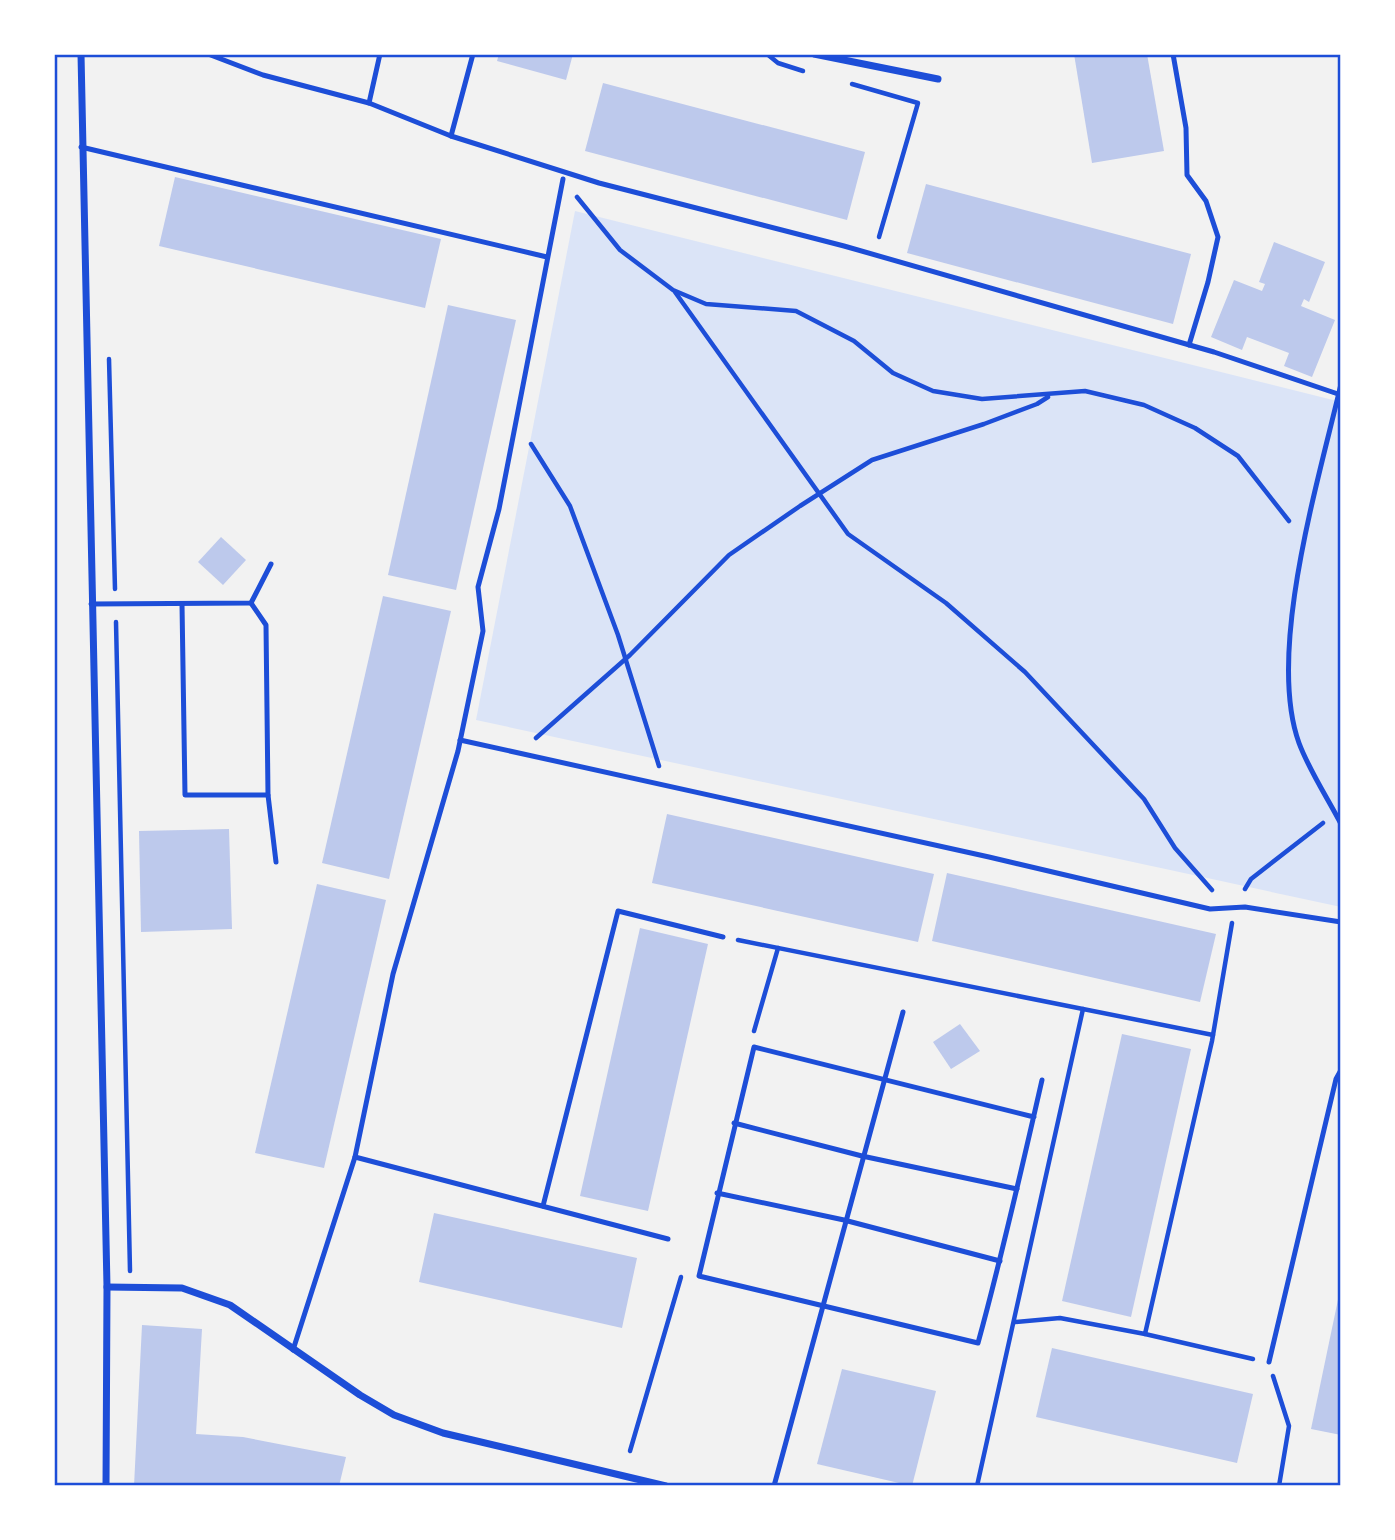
<svg xmlns="http://www.w3.org/2000/svg" width="1395" height="1540" font-family="Overpass,sans-serif">
<rect width="100%" height="100%" fill="#f2f2f2"/>
<!-- green -->
<polygon fill="#dbe4f7" points="575,211 1341,402 1341,907 476,720"/>
<!-- building -->
<g fill="#bdc9ec">
<polygon points="499,54 573,54 566,80 497,61"/>
<polygon points="1074,54 1147,54 1164,151 1092,163"/>
<polygon points="603,83 865,152 847,220 585,151"/>
<polygon points="175,177 441,239 425,308 159,246"/>
<polygon points="926,184 1191,254 1173,324 907,253"/>
<polygon points="1274,242 1325,262 1309,302 1304,299 1301,306 1335,320 1312,377 1284,366 1289,353 1247,337 1242,350 1211,337 1234,280 1262,291 1265,284 1259,282"/>
<polygon points="448,305 516,320 456,590 388,575"/>
<polygon points="221,537 246,560 223,585 198,562"/>
<polygon points="383,596 451,611 389,879 322,863"/>
<polygon points="667,814 934,874 918,942 652,883"/>
<polygon points="229,829 232,929 141,932 139,831"/>
<polygon points="947,873 1216,934 1200,1002 932,941"/>
<polygon points="317,884 386,900 324,1168 255,1153"/>
<polygon points="640,928 708,944 648,1211 580,1196"/>
<polygon points="960,1024 980,1051 951,1069 933,1042"/>
<polygon points="1122,1034 1191,1049 1131,1317 1062,1301"/>
<polygon points="434,1213 637,1258 622,1328 419,1282"/>
<polygon points="1340,1290 1341,1290 1341,1435 1311,1429"/>
<polygon points="142,1325 202,1329 196,1434 243,1437 346,1457 339,1486 134,1486"/>
<polygon points="1052,1348 1253,1394 1237,1463 1036,1417"/>
<polygon points="842,1369 936,1391 912,1486 817,1464"/>
</g>
<g fill="none" stroke-linecap="round" stroke-linejoin="round">
<!-- path -->
<g stroke="#1d4ed8" stroke-width="4.5">
<polyline points="767,54 778,63 803,71"/>
<polyline points="852,84 918,103 879,237"/>
<polyline points="577,197 620,250 673,290 706,304 796,311 854,341 893,373 933,391 982,399 1085,391 1144,405 1195,428 1238,456 1289,521"/>
<polyline points="675,292 848,534 946,603 1025,672 1144,799 1175,848 1212,890"/>
<polyline points="109,359 115,589"/>
<polyline points="531,444 570,506 618,635 659,766"/>
<polyline points="116,622 130,1271"/>
<polyline points="536,738 630,655 729,555 800,506 872,460 984,424 1037,404 1048,397"/>
<polyline points="1245,889 1251,879 1323,823"/>
<polyline points="738,940 1213,1035"/>
<polyline points="754,1031 778,948"/>
<polyline points="1015,1322 1060,1318 1145,1334 1212,1041 1232,923"/>
<polyline points="1145,1334 1253,1359"/>
<polyline points="1273,1376 1289,1426 1279,1486"/>
<polyline points="630,1451 681,1277"/>
<polyline points="977,1486 1083,1009"/>
<polyline points="1339,1486 1341,1485"/>
</g>
<!-- service -->
<g stroke="#1d4ed8" stroke-width="5">
<polyline points="208,54 263,75 369,103 451,136 599,183 844,246 1214,352 1341,395"/>
<polyline points="1173,54 1186,128 1187,175 1206,201 1218,237 1208,282 1189,345"/>
<polyline points="369,103 380,54"/>
<polyline points="451,136 473,54"/>
<polyline points="81,147 547,257"/>
<path d="M 1341,384 C 1319,479 1266,652 1299,743 C 1309,770 1327,797 1341,824"/>
<polyline points="91,604 251,603 271,564"/>
<polyline points="182,604 185,795 268,795 266,625 251,603"/>
<polyline points="460,740 989,857 1210,909 1245,907 1341,922"/>
<polyline points="268,795 276,862"/>
<path d="M 1034,1117 L 754,1047 L 699,1276 L 978,1343 C 1002,1256 1022,1168 1042,1080"/>
<polyline points="734,1123 862,1156 1017,1189"/>
<polyline points="355,1157 668,1239"/>
<polyline points="717,1193 844,1220 1000,1261"/>
<polyline points="543,1206 618,911 723,937"/>
<polyline points="293,1350 355,1157 393,974 458,751 483,631 478,587 499,509 563,179"/>
<polyline points="1269,1362 1336,1079 1341,1070"/>
<polyline points="774,1486 903,1012"/>
</g>
<!-- minor -->
<g stroke="#1d4ed8" stroke-width="7">
<polyline points="81,54 107,1287 106,1486"/>
<polyline points="814,54 938,79"/>
<polyline points="107,1287 182,1288 230,1305 360,1395 394,1415 443,1433 666,1486"/>
</g>
</g>
<!-- border -->
<rect width="1395" height="1540" fill="none" stroke="#ffffff" stroke-width="112"/>
<rect x="56" y="56" width="1283" height="1428" fill="none" stroke="#1d4ed8" stroke-width="2.5"/>
</svg>
